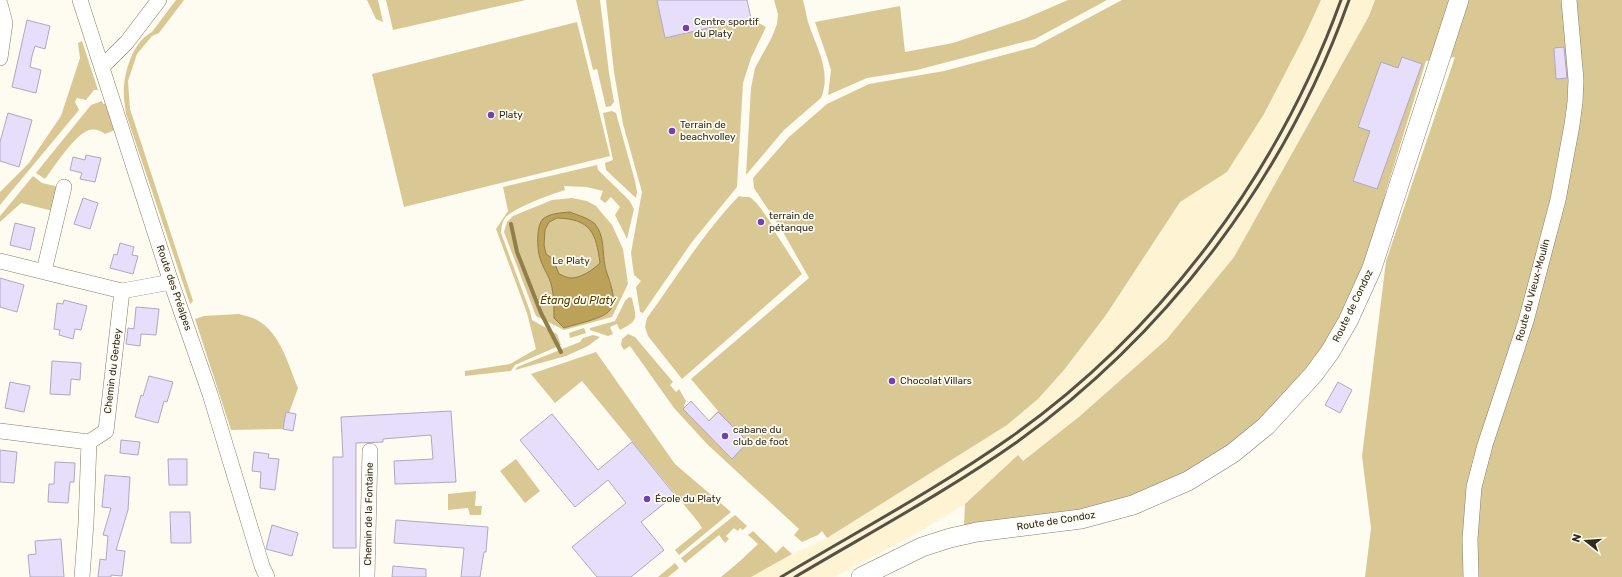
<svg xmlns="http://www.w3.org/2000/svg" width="1622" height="577" font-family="Rubik,sans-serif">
<rect width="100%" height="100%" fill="#fefbf1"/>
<!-- built -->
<polygon fill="#fef3d2" points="1321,0 1375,0 1369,16 1234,257 1167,339 1080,416 1023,461 1018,455 965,504 917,533 835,577 750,577 780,560 827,538 1007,425 1038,399 1064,370 1106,315 1180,201 1227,172 1264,114 1305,35"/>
<!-- green -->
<g fill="#dac894">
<path d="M 176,0 L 184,0 L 159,33 L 152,36 L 137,54 L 128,81 L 130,109 L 193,301 L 190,304 L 126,114 C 125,105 123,95 124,86 C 126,67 134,41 152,32 Z"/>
<polygon points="367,0 378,0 383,22 376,19"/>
<polygon points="386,0 526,0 393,30"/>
<polygon points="576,0 600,0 609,73 614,102 611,106 606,107 597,69 593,70"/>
<polygon points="606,0 657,0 665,37 751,18 752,23 757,22 766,27 751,58 743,83 737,187 692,242 643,313 640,312 636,287 641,281 634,275 631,253 642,192 623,124 614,72"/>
<path d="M 774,0 L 803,0 C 805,7 806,15 808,22 C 816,47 832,71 821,98 L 784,130 L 746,175 L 751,88 L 755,68 L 772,37 L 777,24 L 778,14 Z"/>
<polygon points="1068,0 1107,0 1035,39 917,70 867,78 828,95 831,70 827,57 815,22 900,6 905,52 953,43 1024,19"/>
<polygon points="1122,0 1321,0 1305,35 1264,114 1227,172 1180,202 1106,315 1064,370 1038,399 1007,425 827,538 822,531 818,535 802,542 794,535 799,529 707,444 674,408 630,346 624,350 621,345 622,339 628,334 635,337 673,382 670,385 676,392 679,389 686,401 684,406 704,425 718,411 691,379 809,278 783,232 754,188 753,178 789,137 827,104 869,84 944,71 1034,47"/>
<polygon points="1375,0 1622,0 1622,577 1365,577 1371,528 1362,456 1386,261 1455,57 1426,61 1386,191 1379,224 1344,318 1309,368 1260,420 1226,448 1183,475 1132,497 1087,510 964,526 965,504 1018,455 1023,461 1080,416 1167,339 1234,257 1369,16"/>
<polygon points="577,22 610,156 404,207 372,74"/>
<polygon points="82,41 98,90 94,90 86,100 77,98 75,102 79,110 0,205 0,192 29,163 61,116 80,58 78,43"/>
<path d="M 102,101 L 103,104 L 106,103 L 115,130 L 105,134 C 100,130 93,128 87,131 C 73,137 55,166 45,179 L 36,173 L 91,105 Z"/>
<polygon points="612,111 616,113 635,181 637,192 636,198 606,170 605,163 613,160 603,113"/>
<path d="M 597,165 L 598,170 L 629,200 L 634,209 L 627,239 L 615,215 L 620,207 L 611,197 L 605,203 L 600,199 L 603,191 L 587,187 L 564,186 L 565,190 C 552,194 513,208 505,218 C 502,222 501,228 501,233 L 530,311 L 532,320 L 557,334 L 561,345 L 515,365 L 511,371 L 465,376 L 465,371 L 510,364 L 536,349 L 527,313 L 496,229 L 508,211 L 503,187 Z"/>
<polygon points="33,176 42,183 59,187 53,211 21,203 0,222 0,216"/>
<path d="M 739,196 C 742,197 746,197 749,197 C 757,200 768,220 774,227 L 773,229 L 802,274 L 682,379 L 648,336 L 645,327 L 647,318 C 677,277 703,233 739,196 Z"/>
<polygon points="572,198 587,201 596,206 612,225 623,249 628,284 612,317 564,330 536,316 504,232 507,222 513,216 552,200"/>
<path d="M 629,297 L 632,298 C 636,318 640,320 620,330 L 617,324 L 610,327 L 613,334 L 608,336 L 590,330 L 590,328 L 615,321 L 625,301 Z"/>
<path d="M 239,314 C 245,316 252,317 257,320 C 281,333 288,365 298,388 L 289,413 L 286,412 L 283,429 L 231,430 L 195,319 L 204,316 Z"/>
<polygon points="584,328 586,333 570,338 569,333"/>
<polygon points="593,335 600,337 588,346 566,356 515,370 517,367 580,342 583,338"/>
<polygon points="596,352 675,464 731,512 679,555 675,550 702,528 699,523 582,381 555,403 531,374"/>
<polygon points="516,459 540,491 525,503 500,471"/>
<polygon points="476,491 475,506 482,506 481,515 470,515 468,508 448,510 448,494"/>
<polygon points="735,515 747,526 743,530 740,528 738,531 734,528 726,536 729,539 725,543 719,535 685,563 681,558"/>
<polygon points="753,531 776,553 783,546 792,554 751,577 721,577 740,561 758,544 748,535"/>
<polygon points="675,563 679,568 668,577 658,577"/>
</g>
<!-- water -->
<path fill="#bba258" stroke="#917e48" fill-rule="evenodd" d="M 570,212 C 577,215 589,218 595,224 C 605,236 602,252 605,266 C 607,277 619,299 610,310 C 604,319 575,324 564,328 L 554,318 C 554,305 554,290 549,278 C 546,271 542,266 540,258 C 537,250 536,225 543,219 C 550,213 561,213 570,212 ZM 557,218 C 591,219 596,233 600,263 C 593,270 581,278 571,278 C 567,278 562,275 559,274 L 553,259 L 546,254 L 544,245 L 545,230 L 549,222 Z"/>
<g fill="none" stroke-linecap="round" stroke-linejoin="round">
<!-- stream -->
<polyline stroke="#917e48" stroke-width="4" points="511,224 517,252 541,313 561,352"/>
</g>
<!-- building -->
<g fill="#e7defb" stroke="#afa8c0">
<polygon points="657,0 747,0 751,18 665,38"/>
<polygon points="27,20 50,26 45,49 35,46 32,56 30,67 41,70 36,93 12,87"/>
<polygon points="1564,47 1567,78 1556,79 1554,48"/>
<polygon points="1402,57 1422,64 1377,189 1353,181 1370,131 1358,127 1381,62 1398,68"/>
<polygon points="8,113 32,120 19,167 0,161 0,142"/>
<polygon points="86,155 101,158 95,182 80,179 82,173 70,170 73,157 85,160"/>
<polygon points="83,198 98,203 90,229 74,224"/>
<polygon points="15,223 35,228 30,250 10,245"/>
<polygon points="120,243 134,247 132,255 138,256 133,274 110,268 114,254 117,255"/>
<polygon points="0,278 24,285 17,312 0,307"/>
<polygon points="64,300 87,306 81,330 75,329 73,339 59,335 60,330 54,329 57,303 63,304"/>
<polygon points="136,307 159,309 156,335 141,334 140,346 126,344 128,328 134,329"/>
<polygon points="52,361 81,363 80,380 71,379 70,395 50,394"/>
<polygon points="149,376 173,382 167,402 164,401 158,423 135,417 141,395 143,396"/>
<polygon points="10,382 30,386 24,412 5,408"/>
<polygon points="1338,382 1352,390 1340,413 1325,405"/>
<polygon points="691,401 709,421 718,412 748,442 732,459 683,409"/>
<polygon points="451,411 456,482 395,484 394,461 433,459 431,435 383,439 383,442 356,443 356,548 333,548 333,457 343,457 341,417"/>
<polygon points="286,412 296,414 293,431 283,429"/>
<polygon points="552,414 598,470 632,442 675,495 641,522 664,550 631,577 597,577 572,547 626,503 608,480 575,507 520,440"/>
<polygon points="121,440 140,442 138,455 120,453"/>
<polygon points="0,450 17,452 14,483 0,482"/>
<polygon points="254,452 269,454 268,458 279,459 275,490 260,488 261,472 252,471"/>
<polygon points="168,459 187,459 187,485 169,485"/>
<polygon points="55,462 75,463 74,482 70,482 68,503 48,502 49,484 54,484"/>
<polygon points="105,475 130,477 128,510 116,550 125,551 122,576 111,575 111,577 98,577 100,559 106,560 108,536 103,535 111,508 102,507"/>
<polygon points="170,512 190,512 191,543 171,543"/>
<polygon points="396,520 488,527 486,552 484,552 480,577 461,577 464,548 394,543"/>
<polygon points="272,525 298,533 292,556 266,549"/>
<polygon points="61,539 64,577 30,577 28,555 36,554 35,541"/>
<polygon points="393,566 426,569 426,577 392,577"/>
</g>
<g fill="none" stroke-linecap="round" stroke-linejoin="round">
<defs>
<g id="minor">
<polyline points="80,0 171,282 210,394 262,566 267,577"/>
<polyline points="0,4 5,23 0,58"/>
<polyline points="102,67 127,42 159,0"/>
<polyline points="0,261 122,291 171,282"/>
<polyline points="44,271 64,187"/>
<polyline points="0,431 89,442 106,431 122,291"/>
<polyline points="82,577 86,523 89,442"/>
<polyline points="367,577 370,451"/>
<polyline points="1471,577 1470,539 1474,487 1485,445 1526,321 1558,200 1572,125 1575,102 1576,80 1569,0"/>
</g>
<polyline id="major" points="861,577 922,547 950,538 977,532 1081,519 1133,505 1188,481 1233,453 1266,426 1313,375 1330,352 1348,321 1372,268 1459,0"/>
</defs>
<!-- minor casing -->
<use href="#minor" stroke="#867e67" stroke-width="16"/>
<!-- major casing -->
<use href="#major" stroke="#867e67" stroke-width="20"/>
<!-- minor -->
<use href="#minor" stroke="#fff" stroke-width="15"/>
<!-- major -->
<use href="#major" stroke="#fff" stroke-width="19"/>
<!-- rail -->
<g stroke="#555147" stroke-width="3">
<path d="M 781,577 C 858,531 937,489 1011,437 C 1162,330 1278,174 1341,0"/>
<path d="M 795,577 C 869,533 946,492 1017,442 C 1169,332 1286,177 1349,0"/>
</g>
</g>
<!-- markers -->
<g fill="#733fb6" stroke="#fefbf1" stroke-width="1.5">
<circle cx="686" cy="28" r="4"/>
<circle cx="491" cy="115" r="4"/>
<circle cx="672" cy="131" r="4"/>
<circle cx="761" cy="222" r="4"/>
<circle cx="892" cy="381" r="4"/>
<circle cx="725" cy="436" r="4"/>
<circle cx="647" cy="499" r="4"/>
</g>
<g text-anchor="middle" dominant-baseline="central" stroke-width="3.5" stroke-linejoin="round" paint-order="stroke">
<!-- poi labels -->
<g font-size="10" fill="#2f2b21" stroke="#fefbf1" text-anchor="start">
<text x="694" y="22">Centre sportif<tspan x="694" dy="12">du Platy</tspan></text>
<text x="499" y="115">Platy</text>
<text x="680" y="125">Terrain de<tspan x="680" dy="12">beachvolley</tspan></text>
<text x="769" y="216">terrain de<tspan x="769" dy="12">pétanque</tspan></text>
<text x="900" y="381">Chocolat Villars</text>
<text x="733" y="430">cabane du<tspan x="733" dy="12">club de foot</tspan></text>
<text x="655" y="499">École du Platy</text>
</g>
<!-- park labels -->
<g font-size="10" fill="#3d3211" stroke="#fefbf1">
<text x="571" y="261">Le Platy</text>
</g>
<!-- street labels -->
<g font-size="10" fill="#2f2b21" stroke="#fefbf1">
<text transform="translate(174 288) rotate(71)">Route des Préalpes</text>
<text transform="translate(1533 290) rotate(-75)">Route du Vieux-Moulin</text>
<text transform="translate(1353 306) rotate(-64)">Route de Condoz</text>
<text transform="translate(113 371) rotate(-83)">Chemin du Gerbey</text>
<text transform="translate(369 514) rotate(-89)">Chemin de la Fontaine</text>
<text transform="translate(1056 521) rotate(-9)">Route de Condoz</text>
</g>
<!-- water labels -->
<g font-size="11" font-style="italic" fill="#524000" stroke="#fefbf1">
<text x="578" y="300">Étang du Platy</text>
</g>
</g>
<!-- north arrow -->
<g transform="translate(1586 541) rotate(287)" stroke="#fefbf1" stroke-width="3" paint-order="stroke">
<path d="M0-3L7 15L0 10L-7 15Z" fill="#2f2b21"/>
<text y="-6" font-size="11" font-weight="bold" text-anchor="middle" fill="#2f2b21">N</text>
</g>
</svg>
